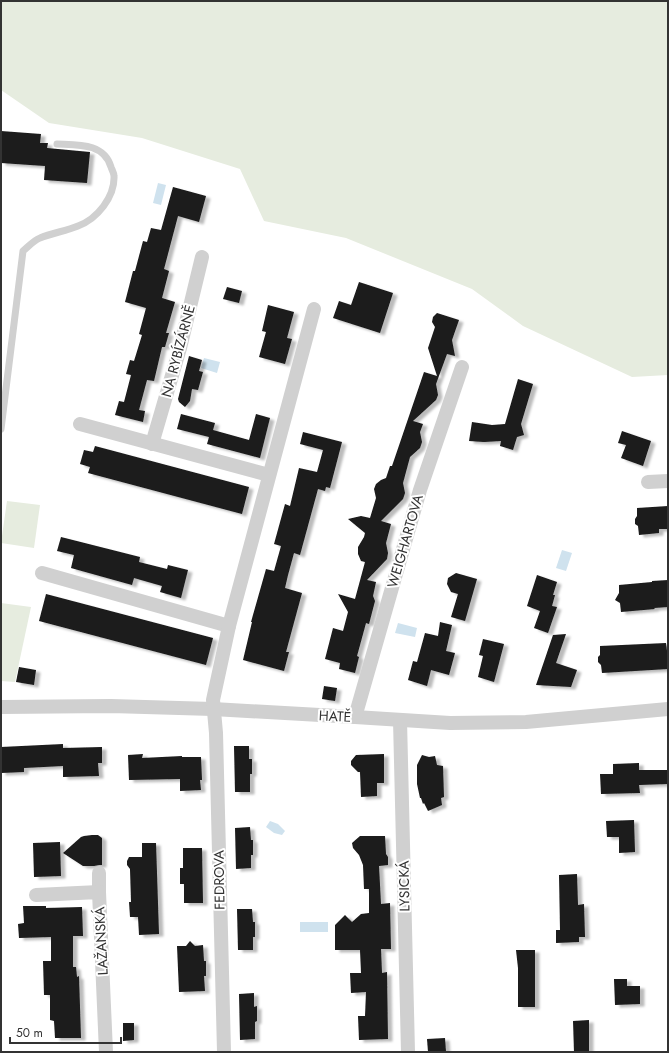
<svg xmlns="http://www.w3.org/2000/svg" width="669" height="1053" font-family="Jost,sans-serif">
<defs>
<filter id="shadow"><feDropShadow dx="4.5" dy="2.5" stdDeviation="1" flood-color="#0004"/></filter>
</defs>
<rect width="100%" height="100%" fill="#fff"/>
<!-- green -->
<g fill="#e6ecdf">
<polygon points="1,1 668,1 668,375 632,377 523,326 472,289 346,238 264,221 240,169 142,138 49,123 1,90"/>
<polygon points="7,501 40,505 34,548 1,543"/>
<polygon points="1,603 31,607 15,682 1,681"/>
</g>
<!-- water -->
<g fill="#cfe2ee">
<polygon points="158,183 166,185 161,205 153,203"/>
<polygon points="204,358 220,362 217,373 201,368"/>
<polygon points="562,550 572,553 566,571 556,568"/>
<polygon points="398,623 417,628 415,637 395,633"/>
<polygon points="270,821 278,824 285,831 282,835 274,833 266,827"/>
<rect x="300" y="922" width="28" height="10"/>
</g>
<!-- building -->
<g fill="#1a1a1a" filter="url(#shadow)">
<polygon points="1,131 41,134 40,143 48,143 47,148 90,152 87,183 44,180 45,166 1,163"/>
<polygon points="173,187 206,196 199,222 178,216 164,269 169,271 162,298 175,302 166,333 169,333 165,347 162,347 154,381 147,380 139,410 145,411 143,422 115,415 119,401 124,402 131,375 126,374 130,360 134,361 142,335 139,334 146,308 125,302 133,271 135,271 143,241 147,242 151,228 161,230"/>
<polygon points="359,282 393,293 380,333 333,318 339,301 351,305"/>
<polygon points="227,287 242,291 239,303 223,299"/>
<polygon points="268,305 294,312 287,338 292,339 285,364 259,357 266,332 262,331"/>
<polygon points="437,313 459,320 452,340 455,356 447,354 436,384 438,395 436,400 413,421 423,424 420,432 422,442 420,448 410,457 403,483 405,493 403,499 381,521 391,524 386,543 388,553 387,559 367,580 376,582 373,596 375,601 369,624 366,623 357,656 359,657 355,673 339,669 340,663 325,659 333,628 343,631 348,612 338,594 355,599 365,562 361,561 358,554 358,547 364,537 365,533 348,519 361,516 370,518 376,498 374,489 376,484 381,480 386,478 390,466 392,466 424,372 437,376 428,348 435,327 432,322 433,317"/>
<polygon points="189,356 202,360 199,371 203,372 198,390 192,389 190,401 185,407 179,402 178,399"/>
<polygon points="518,379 533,384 521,424 524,435 517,437 513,450 500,446 501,441 484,442 469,441 472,422 492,425 505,424"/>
<polygon points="181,414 215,423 213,430 249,440 256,414 270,418 260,458 207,444 209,437 177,429"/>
<polygon points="622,431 651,441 643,466 621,458 626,445 618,443"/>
<polygon points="303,432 342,442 330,488 326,487 325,491 318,489 300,555 294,553 288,575 285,588 302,593 286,652 289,652 284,671 243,660 252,622 251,622 266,569 274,571 281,546 274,544 285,504 290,506 299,468 317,472 323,450 300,444"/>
<polygon points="95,446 249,487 242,514 88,473 90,467 80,464 84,450 93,452"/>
<polygon points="668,506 668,529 659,529 659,533 639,535 638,526 635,524 635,519 637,516 637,508"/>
<polygon points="61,537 140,557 139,562 167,569 168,565 188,570 181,598 160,592 162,586 134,578 132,585 71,568 74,555 57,551"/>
<polygon points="456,573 477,579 465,621 451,617 458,594 451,592 447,584 448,578"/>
<polygon points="537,575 557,582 553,595 555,595 552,606 557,607 548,633 534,628 540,611 527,606"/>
<polygon points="668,580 668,607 654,608 655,609 621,612 620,603 615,600 619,593 619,585 652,582 652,581"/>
<polygon points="46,594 213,638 206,665 39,621"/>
<polygon points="440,622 452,625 446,651 455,653 449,675 431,670 427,686 408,680 413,661 417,662 425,633 438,636"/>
<polygon points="566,634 556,663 577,670 571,687 536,685 553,635"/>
<polygon points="483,639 504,644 494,682 478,677 483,656 479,655"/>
<polygon points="666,643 667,651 668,652 668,669 602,673 601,665 598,662 598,657 600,655 600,646"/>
<polygon points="19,667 36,670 34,685 16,682"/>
<polygon points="324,686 337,688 335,701 322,699"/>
<polygon points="63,744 63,748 102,747 102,763 98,763 99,776 63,777 63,766 24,768 24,772 1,773 1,747"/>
<polygon points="234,746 249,746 249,759 252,759 252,774 250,774 250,792 235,792"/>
<polygon points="143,754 142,758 182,756 182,757 201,757 202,780 200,780 201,790 180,791 180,779 129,780 128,755"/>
<polygon points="384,754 384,783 377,783 377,796 361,797 360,772 358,772 351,765 351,761 356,755"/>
<polygon points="422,755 429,757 435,756 437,765 443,766 444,797 441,798 442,805 428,811 424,803 423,804 421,798 420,798 417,784 417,765"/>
<polygon points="639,763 639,770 668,770 668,784 639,785 640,793 601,794 600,774 613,774 613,764"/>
<polygon points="634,820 635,852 619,853 619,837 607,837 606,821"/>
<polygon points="250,827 251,840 253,840 253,855 251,855 251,868 236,869 235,828"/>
<polygon points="92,835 98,835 102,838 102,865 99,865 94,866 83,866 63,853 81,837 84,836"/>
<polygon points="360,836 385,836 386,854 388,857 388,865 379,866 381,904 390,903 391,949 381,949 382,973 387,972 388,1039 359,1040 358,1016 365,1016 366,992 351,993 350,973 361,973 360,950 335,950 335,925 345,915 352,922 361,914 369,913 369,889 364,889 363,865 359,855 353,848 352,843"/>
<polygon points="60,842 61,876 34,877 33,843"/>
<polygon points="142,843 156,843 159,934 139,935 138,917 130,917 129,902 131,902 130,869 127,865 127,861 129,857 142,857"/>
<polygon points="183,848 202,848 203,903 184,903 184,884 180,884 180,868 183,868"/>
<polygon points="577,874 578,905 584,904 585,937 579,937 579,942 556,943 556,930 560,930 559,875"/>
<polygon points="23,906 46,906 46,908 82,907 83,936 73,936 73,967 76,967 77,977 79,976 81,1038 55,1038 54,1021 50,1020 50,995 44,995 43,961 51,961 51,937 19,938 18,924 24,923"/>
<polygon points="237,909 252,909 253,922 255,922 255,937 253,937 253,950 238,950"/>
<polygon points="190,941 195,946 203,945 204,961 206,961 206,976 204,976 205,991 179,992 177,946 186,946"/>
<polygon points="516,950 535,950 535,1007 518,1007 518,968"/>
<polygon points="614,979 627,979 627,986 640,986 640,1004 615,1005"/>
<polygon points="254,993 254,1007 257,1006 257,1021 255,1022 255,1039 240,1040 239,994"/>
<polygon points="589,1020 589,1052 574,1052 573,1021"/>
<polygon points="123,1023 134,1023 134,1040 123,1041"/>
<polygon points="445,1038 446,1052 428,1052 427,1039"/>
</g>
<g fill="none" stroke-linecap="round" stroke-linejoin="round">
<!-- service -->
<path stroke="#d0d0d0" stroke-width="7" d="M 1,429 L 23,251 C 28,247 34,240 40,238 C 52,233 66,231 78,226 C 97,219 115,197 114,176 C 114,173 112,170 111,167 C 104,143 78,145 57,144"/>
<!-- minor -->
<g stroke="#d0d0d0" stroke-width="14">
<polyline points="80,424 269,475"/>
<polyline points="152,444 180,348 202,257"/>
<polyline points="648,482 668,481"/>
<polyline points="42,573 229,626"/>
<polyline points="1,707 111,706 213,709 355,717 450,723 526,722 668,709"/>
<polyline points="355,717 420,490 462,367"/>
<polyline points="400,720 408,1052"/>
<polyline points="99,873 99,892"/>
<polyline points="36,895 99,892 106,1052"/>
<polyline points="224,1052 216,733 213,700 229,626 314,309"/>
</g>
</g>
<g text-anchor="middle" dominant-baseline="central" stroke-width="4" stroke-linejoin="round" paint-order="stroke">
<!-- street labels -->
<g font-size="14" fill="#333" stroke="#fff">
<text transform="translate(178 351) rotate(-75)">NA RYBÍZÁRNĚ</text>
<text transform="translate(405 541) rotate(-74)">WEIGHARTOVA</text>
<text transform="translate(335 716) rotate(3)">HATĚ</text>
<text transform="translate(219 880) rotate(-91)">FEDROVA</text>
<text transform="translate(404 886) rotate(-91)">LYSICKÁ</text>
<text transform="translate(101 941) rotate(-93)">LAŽANSKÁ</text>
</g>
</g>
<!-- border -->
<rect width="669" height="1053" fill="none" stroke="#333333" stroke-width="4"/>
<!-- scale -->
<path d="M10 1037v6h111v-6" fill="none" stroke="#333333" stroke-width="2"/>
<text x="16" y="1037" font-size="12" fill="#333333" stroke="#ffffff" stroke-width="3" paint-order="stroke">50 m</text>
</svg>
